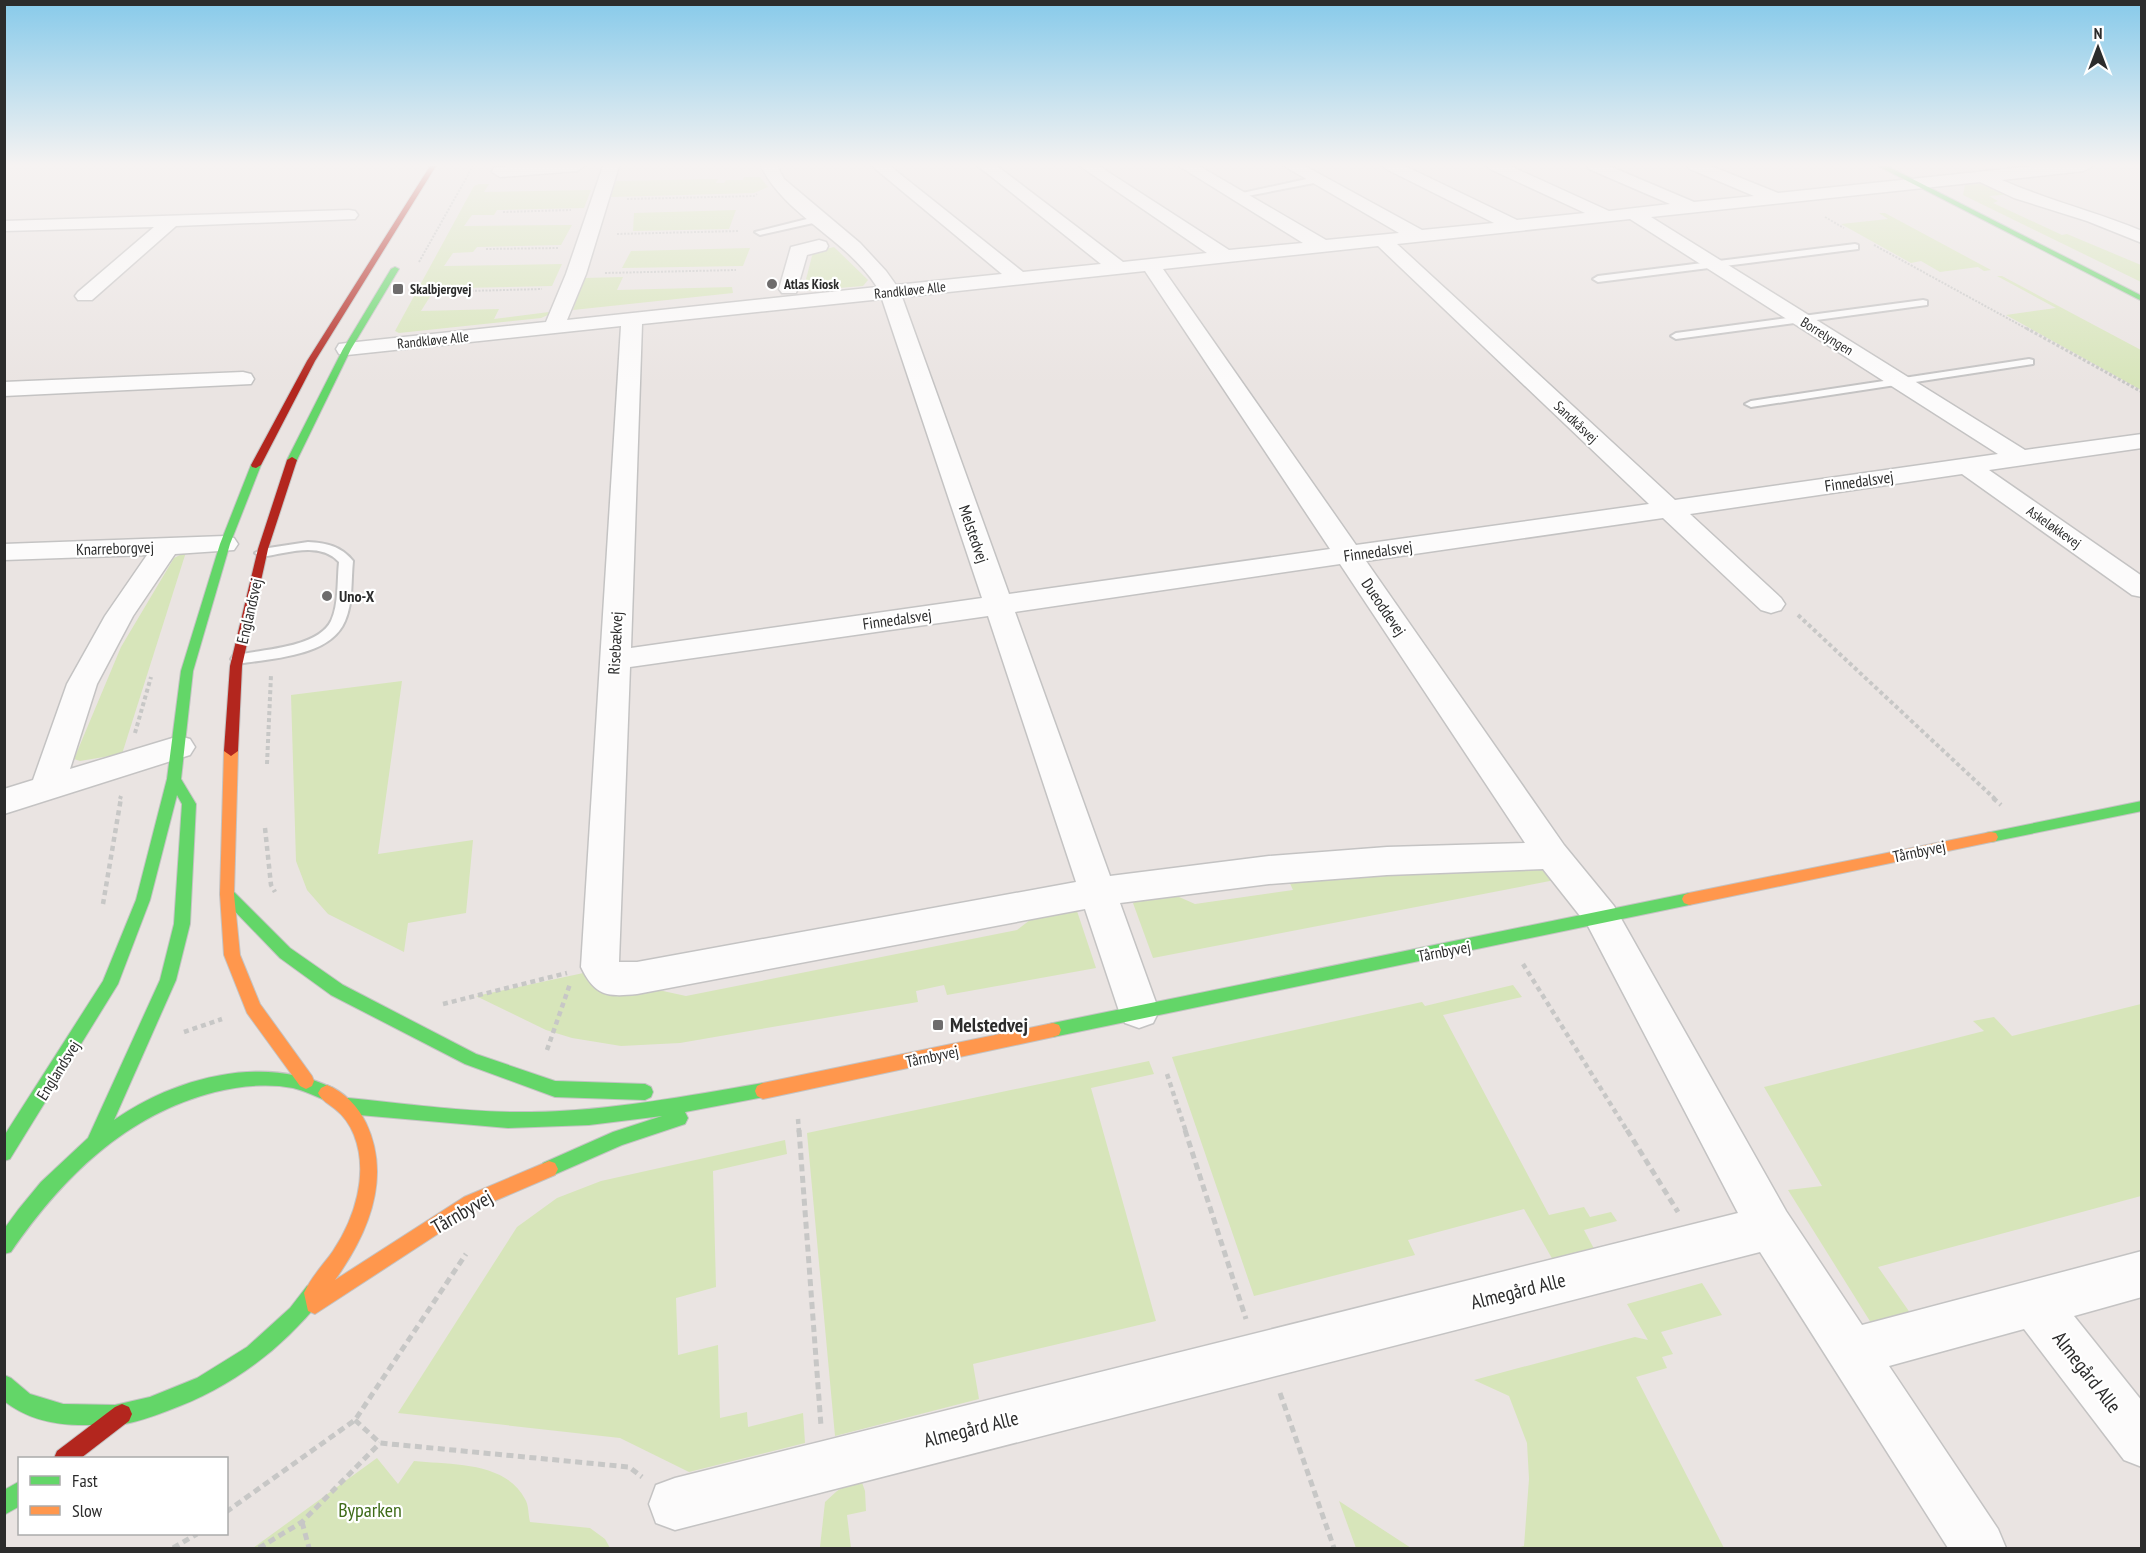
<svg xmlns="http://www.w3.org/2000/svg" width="2146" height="1553" font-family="'PT Sans Narrow',sans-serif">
<rect width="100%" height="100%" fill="#eae4e2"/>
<!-- green -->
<g fill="#d7e5ba">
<polygon points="744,177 760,177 768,187 754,193 611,197 616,181 718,179 716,183 724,183 726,180 743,180"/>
<polygon points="1989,183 2013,194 1989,196 1998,201 1993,203 2062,235 2067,234 2141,265 2141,282 1963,195 1965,185"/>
<polygon points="479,184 489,184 484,192 591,190 584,208 497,210 494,215 472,215 464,226 572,225 561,245 477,247 473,252 453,253 444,266 562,264 552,286 460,288 455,295 431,295 421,311 499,309 494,319 549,312 548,315 541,318 399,333 395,331 474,186"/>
<polygon points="736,210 729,229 633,231 634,213"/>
<polygon points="1879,213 1885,213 1991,270 1984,271 1978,267 1940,272 1921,261 1911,263 1841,224 1888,219"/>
<polygon points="834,247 868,280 863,286 803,291 813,252"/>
<polygon points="750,248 743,266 622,268 631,251"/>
<polygon points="1997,276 2002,276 2141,350 2141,390 2006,315 2056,308"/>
<polygon points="623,277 617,290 732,287 733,293 573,310 584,278"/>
<polygon points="186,552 122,754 80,761 74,759 121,647 174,558"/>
<polygon points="402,681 378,854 473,840 466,913 408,923 404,952 328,914 307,890 296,861 291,695"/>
<polygon points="1539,868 1555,880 1153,958 1133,903 1146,895 1170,893 1195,904 1293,890 1288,879"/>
<polygon points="1077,911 1096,968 947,995 944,985 916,991 918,1002 680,1043 621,1046 572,1038 546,1030 476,996 588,972 636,991 663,991 686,996 1017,930 1030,920"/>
<polygon points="1513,985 1522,997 1443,1015 1549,1215 1584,1207 1590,1217 1611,1212 1617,1221 1584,1230 1599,1258 1558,1269 1524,1209 1408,1240 1415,1255 1254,1296 1172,1057 1422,1002 1425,1006"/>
<polygon points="2141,1004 2141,1196 1878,1267 1913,1317 1873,1326 1788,1190 1822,1186 1764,1087 1984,1031 1973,1021 1994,1017 2012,1036"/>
<polygon points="1149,1061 1154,1074 1091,1088 1156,1321 973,1364 979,1399 835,1436 807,1133"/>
<polygon points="785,1140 787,1154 713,1171 716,1287 676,1298 678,1355 718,1345 720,1418 747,1412 748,1427 803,1413 805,1443 689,1472 620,1438 398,1413 517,1227 557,1198 601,1181"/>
<polygon points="1702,1283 1722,1315 1661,1332 1673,1354 1662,1357 1667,1368 1636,1377 1724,1548 1516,1548 1524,1546 1529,1479 1527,1443 1509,1396 1474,1380 1635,1337 1648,1340 1627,1304"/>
<path d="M 377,1458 L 398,1484 L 414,1461 C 451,1465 505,1461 525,1499 C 529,1505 528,1515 530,1522 L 590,1528 L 605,1539 L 610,1548 L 253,1548 Z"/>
<polygon points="860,1477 865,1491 866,1511 847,1515 851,1548 814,1548 820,1547 825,1502 837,1491"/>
<polygon points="1339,1501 1411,1548 1356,1548"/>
</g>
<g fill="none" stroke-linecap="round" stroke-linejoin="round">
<defs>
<g id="lane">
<polygon points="1316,177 1319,178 1319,182 1237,198 1233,195"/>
<polygon points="819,216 823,219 822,221 760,235 755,232"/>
<polygon points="1855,244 1858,245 1858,249 1598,282 1593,279 1598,276"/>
<polygon points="1923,300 1927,301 1927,305 1676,339 1671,336 1676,333"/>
<polygon points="2029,359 2033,360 2033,364 1751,407 1745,404 1751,401"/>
<path d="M 308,542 C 326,543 341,546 353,561 C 351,580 353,603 345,621 C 330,657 272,658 238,664 L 233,662 L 231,659 L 233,656 C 259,649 317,649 331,621 C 339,604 337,580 339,562 C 320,541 287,553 262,557 L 255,553 L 262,549 Z"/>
</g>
<g id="street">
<polygon points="511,166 585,166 577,171 500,177 492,172 494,168"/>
<path d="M 603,166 L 619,166 L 586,274 L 567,320 L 877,287 C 847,239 784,215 761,166 L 777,166 L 784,179 L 860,243 L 886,271 L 896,285 L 1002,274 L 872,166 L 890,166 L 1023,272 L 1101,264 L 978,166 L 997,166 L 1123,262 L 1207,253 L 1080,166 L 1099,166 L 1229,250 L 1303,243 L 1179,166 L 1199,166 L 1326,240 L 1399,233 L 1284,166 L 1305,166 L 1422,230 L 1494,223 L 1386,169 L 1384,166 L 1405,166 L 1517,220 L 1585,213 L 1490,169 L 1488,166 L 1510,166 L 1609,211 L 1670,204 L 1589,169 L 1587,166 L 1609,166 L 1694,202 L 1754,196 L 1690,169 L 1688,166 L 1711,166 L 1778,193 L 2035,166 L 2092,166 L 2084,171 L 2002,180 C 2047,200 2096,212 2142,231 L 2142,243 L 2087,221 L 2014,198 L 1980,182 L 1651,217 L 2025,450 L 2142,434 L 2142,448 L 1989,470 L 2142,576 L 2142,597 L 2132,595 L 1962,474 L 1690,514 L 1781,598 L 1785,604 L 1781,610 L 1771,613 L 1761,610 L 1663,518 L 1366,561 L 1564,845 L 1614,906 L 1786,1211 L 1862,1325 L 2142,1251 L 2142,1297 L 2074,1316 L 2142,1401 L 2142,1467 L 2124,1460 L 2024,1329 L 1889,1366 L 1998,1529 L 2006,1548 L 1948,1548 L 1760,1252 L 675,1530 L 656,1523 L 649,1504 L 656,1485 L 675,1478 L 1738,1213 L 1588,926 L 1543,869 L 1387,875 L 1269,884 L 1120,903 L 1159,1011 L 1153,1023 L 1139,1028 L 1125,1023 L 1119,1011 L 1085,909 L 637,994 C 607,997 595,996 581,967 L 621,326 L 347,355 L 339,354 L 336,349 L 339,344 L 347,343 L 546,322 L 566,274 ZM 1630,219 L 1998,454 L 1675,500 L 1397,244 ZM 1378,246 L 1649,504 L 1356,545 L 1163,269 ZM 1145,271 L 1330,549 L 1009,594 L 902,297 ZM 882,299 L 982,598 L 631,648 L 642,324 ZM 1340,564 L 1525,843 L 1387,847 L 1269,856 L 1110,876 L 1015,612 ZM 988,616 L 1076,882 L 637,962 L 619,962 L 630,667 Z"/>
<polygon points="349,210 355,211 358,215 355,219 176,226 92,300 78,300 75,296 78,292 154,227 4,231 4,221"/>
<polygon points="819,240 826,242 828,246 826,250 807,255 796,293 782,293 779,289 791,247"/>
<polygon points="243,372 251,374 254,379 251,384 4,396 4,382"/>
<polygon points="225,536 234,538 238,544 234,550 175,554 133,616 97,684 70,769 179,736 190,739 195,747 190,755 4,814 4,789 33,780 67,684 105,616 147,555 4,560 4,544"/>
</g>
<g id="fast">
<polygon points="1878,166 1887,166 2142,296 2142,301"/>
<polygon points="395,267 399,269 351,349 297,460 296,462 288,462 287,460 343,349 391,269"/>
<path d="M 256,462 L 261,465 L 230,544 L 193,671 L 181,779 L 196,804 L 190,924 L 176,980 L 114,1120 C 176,1077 263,1054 333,1088 L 336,1093 L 333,1098 L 327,1101 C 315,1096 305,1091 293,1088 C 267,1083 240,1086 215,1092 C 125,1115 62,1178 11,1252 L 4,1254 L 4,1229 L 18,1210 L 41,1182 L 88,1138 L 160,980 L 174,924 L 182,804 L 177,795 L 150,900 L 118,984 L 10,1159 L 4,1161 L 4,1136 L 103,981 L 136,900 L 167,779 L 181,671 L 220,544 L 251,465 Z"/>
<polygon points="2142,801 2142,811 1991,842 1986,841 1984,837 1986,833 1991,832"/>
<polygon points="227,888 232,890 290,948 343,985 476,1054 555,1081 645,1084 651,1087 653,1092 651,1097 645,1100 555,1097 465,1064 331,995 280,958 222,898 220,894 222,890"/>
<polygon points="1689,893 1694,895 1696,899 1694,903 1689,905 1053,1037 1047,1035 1045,1030 1047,1025 1053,1023"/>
<path d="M 763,1083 L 769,1086 L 771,1091 L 769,1096 L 685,1112 L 688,1118 L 685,1124 L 622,1145 L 549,1177 L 543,1175 L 540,1169 L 543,1163 L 613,1132 L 662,1116 L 589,1125 L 508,1128 L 348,1114 L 342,1112 L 339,1106 L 342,1100 L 348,1098 C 409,1104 470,1113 531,1112 C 609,1111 686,1096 763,1083 Z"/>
<path d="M 314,1283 L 321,1286 L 324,1293 L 321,1300 C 280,1351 229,1389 167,1411 C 151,1417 135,1423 118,1425 C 109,1426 100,1425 91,1425 C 60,1426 29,1421 4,1401 L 4,1375 L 11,1378 L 30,1394 L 63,1404 L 115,1405 L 150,1397 L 197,1378 L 247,1347 L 290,1308 L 307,1286 Z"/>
<polygon points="20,1481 20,1506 4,1515 4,1490"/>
</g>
<g id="slow">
<polygon points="231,746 238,751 234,894 240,955 260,1004 312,1076 314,1081 312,1086 306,1089 300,1086 247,1013 224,955 220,894 224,751"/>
<polygon points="1991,832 1996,833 1998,837 1996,841 1991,842 1689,905 1684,903 1682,899 1684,895 1689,893"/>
<polygon points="1053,1023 1059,1025 1061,1030 1059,1035 1053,1037 763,1099 757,1096 755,1091 757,1086 763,1083"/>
<path d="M 327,1085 C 345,1092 358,1107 366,1123 C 392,1178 368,1234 335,1280 L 464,1197 L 549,1161 L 555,1163 L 558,1169 L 555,1175 L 476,1209 L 315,1314 L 308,1311 L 304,1293 C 311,1277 324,1264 333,1251 C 355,1218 369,1173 354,1135 C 350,1125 343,1115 335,1109 C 329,1104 322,1101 318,1093 L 321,1088 Z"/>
</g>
<g id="jam">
<polygon points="430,166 436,166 315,361 261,465 256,468 252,467 251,465 307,361"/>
<polygon points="292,457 297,460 268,549 242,666 238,751 231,756 224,751 230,666 258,549 287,460"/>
<polygon points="122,1404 129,1407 132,1414 129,1421 81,1458 54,1458 57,1451 115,1407"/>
</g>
</defs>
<!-- lane casing -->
<use href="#lane" stroke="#c4c3c3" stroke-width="4"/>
<!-- street casing -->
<use href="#street" stroke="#c4c3c3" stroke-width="3"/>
<!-- fast casing -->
<use href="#fast" stroke="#c4c3c3" stroke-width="2"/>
<!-- slow casing -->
<use href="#slow" stroke="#c4c3c3" stroke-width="2"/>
<!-- jam casing -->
<use href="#jam" stroke="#c4c3c3" stroke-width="2"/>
<!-- path-far4 -->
<g stroke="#c7c7c6" stroke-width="2" stroke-dasharray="2 1.5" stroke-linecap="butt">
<polyline points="627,199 754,196 757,194"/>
<polyline points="503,212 571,210"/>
<polyline points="1825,217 1844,228"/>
<polyline points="617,234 739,231"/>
<polyline points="1874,245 2029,330"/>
<polyline points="486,249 558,248"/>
<polyline points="419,262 473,166"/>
<polyline points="605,273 736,270"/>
<polyline points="468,291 542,289"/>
</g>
<!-- path-far3 -->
<polyline stroke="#c7c7c6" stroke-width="3" stroke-dasharray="3 2" stroke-linecap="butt" points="2026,328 2142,392"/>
<!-- path-far2 -->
<g stroke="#c7c7c6" stroke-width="4" stroke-dasharray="4 3" stroke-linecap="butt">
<polyline points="1798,615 1995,799"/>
<polyline points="135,733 151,677"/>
<polyline points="267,764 271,675"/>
<polyline points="120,799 121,796"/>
</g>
<!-- path-far1 -->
<g stroke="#c7c7c6" stroke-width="4.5" stroke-dasharray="5 4" stroke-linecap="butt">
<polyline points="1993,798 2001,805"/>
<polyline points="265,828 271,885 275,892"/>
<polyline points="103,904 121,798"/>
<polyline points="1523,964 1628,1132"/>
<polyline points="443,1004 567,973"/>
<polyline points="184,1032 222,1019"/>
<polyline points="547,1050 570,984"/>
<polyline points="1167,1074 1186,1132"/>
<polyline points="798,1119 799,1132"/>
</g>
<!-- path -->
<g stroke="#c7c7c6" stroke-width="5" stroke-dasharray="7 4.5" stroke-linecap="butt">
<polyline points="799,1130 821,1426"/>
<polyline points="1185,1130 1246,1319"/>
<polyline points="1627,1130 1678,1212"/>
<polyline points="1280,1393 1334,1548"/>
<polyline points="355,1420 380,1443 629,1467 642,1477"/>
<polyline points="226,1512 355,1420 466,1254"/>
<polyline points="302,1522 309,1548"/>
<polyline points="173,1548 197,1534"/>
<polyline points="259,1548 302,1522 380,1443"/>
</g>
<!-- lane -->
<use href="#lane" fill="#fcfbfb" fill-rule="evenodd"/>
<!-- street -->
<use href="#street" fill="#fcfbfb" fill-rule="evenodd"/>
<!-- fast -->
<use href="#fast" fill="#63d668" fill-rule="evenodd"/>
<!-- slow -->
<use href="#slow" fill="#ff974d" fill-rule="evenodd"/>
<!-- jam -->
<use href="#jam" fill="#b3261e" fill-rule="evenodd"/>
</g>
<!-- sky -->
<linearGradient id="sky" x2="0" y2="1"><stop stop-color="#87caea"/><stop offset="0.43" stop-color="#f6f3f2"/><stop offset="1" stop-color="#f6f3f2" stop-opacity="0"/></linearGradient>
<rect width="2146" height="384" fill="url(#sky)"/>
<!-- markers -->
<g fill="#6e6c6c" stroke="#fff" stroke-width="2">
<circle cx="772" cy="284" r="6"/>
<rect x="392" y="283" width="12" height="12" rx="3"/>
<circle cx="327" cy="596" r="6"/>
<rect x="932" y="1019" width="12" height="12" rx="3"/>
</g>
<g text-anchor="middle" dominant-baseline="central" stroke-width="4.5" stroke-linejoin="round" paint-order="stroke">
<!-- far-poi labels -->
<g font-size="14" font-weight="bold" fill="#2c2c2c" stroke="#fff" text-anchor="start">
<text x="784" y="284">Atlas Kiosk</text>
<text x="410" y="289">Skalbjergvej</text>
</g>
<!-- far-street labels -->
<g font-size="14" fill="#2c2c2c" stroke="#fff">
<text transform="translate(910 290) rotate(-6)">Randkløve Alle</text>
<text transform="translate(1827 336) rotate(32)">Borrelyngen</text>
<text transform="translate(433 340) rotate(-6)">Randkløve Alle</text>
<text transform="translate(1576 422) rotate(43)">Sandkåsvej</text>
<text transform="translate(2054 527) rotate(35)">Askeløkkevej</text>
</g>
<!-- street labels -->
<g font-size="16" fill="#2c2c2c" stroke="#fff">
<text transform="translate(1859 481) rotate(-8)">Finnedalsvej</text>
<text transform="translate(974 534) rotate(71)">Melstedvej</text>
<text transform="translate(115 548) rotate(-2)">Knarreborgvej</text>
<text transform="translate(1378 551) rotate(-8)">Finnedalsvej</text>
<text transform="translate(1384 607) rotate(56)">Dueoddevej</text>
<text transform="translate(249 611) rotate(-77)">Englandsvej</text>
<text transform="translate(897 619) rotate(-8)">Finnedalsvej</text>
<text transform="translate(615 643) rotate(-87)">Risebækvej</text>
<text transform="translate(1919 851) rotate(-12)">Tårnbyvej</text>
<text transform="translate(1444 951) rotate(-11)">Tårnbyvej</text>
<text transform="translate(932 1056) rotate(-12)">Tårnbyvej</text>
<text transform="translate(58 1070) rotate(-58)">Englandsvej</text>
</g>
<!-- poi labels -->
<g font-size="16" font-weight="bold" fill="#2c2c2c" stroke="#fff" text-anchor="start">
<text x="339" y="596">Uno-X</text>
</g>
<!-- near-poi labels -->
<g font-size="20" font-weight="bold" fill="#2c2c2c" stroke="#fff" text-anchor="start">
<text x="950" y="1025">Melstedvej</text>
</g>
<!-- near-street labels -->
<g font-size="20" fill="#2c2c2c" stroke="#fff">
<text transform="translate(462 1212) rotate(-30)">Tårnbyvej</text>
<text transform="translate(1518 1291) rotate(-14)">Almegård Alle</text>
<text transform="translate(2087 1372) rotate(52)">Almegård Alle</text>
<text transform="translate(971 1429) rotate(-14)">Almegård Alle</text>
</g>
<!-- near-park labels -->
<g font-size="20" fill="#3f6c19" stroke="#fff">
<text x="370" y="1510">Byparken</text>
</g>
</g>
<!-- border -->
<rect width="2146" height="1553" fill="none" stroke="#2c2c2c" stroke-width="12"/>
<!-- legend -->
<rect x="18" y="1457" width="210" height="78" fill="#ffffff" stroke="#ababab" stroke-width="1.5"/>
<rect x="30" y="1476" width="30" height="9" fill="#63d668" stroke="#ababab" stroke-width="1.5"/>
<text x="72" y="1487" font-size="18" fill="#2c2c2c">Fast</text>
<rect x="30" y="1506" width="30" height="9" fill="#ff974d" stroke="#ababab" stroke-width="1.5"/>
<text x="72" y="1517" font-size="18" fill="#2c2c2c">Slow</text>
<!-- north arrow -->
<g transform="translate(2098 48)" stroke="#ffffff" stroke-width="4.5" paint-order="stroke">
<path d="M0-4.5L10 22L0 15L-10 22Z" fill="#2c2c2c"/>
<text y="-9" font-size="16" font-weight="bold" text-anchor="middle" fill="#2c2c2c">N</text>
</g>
</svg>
